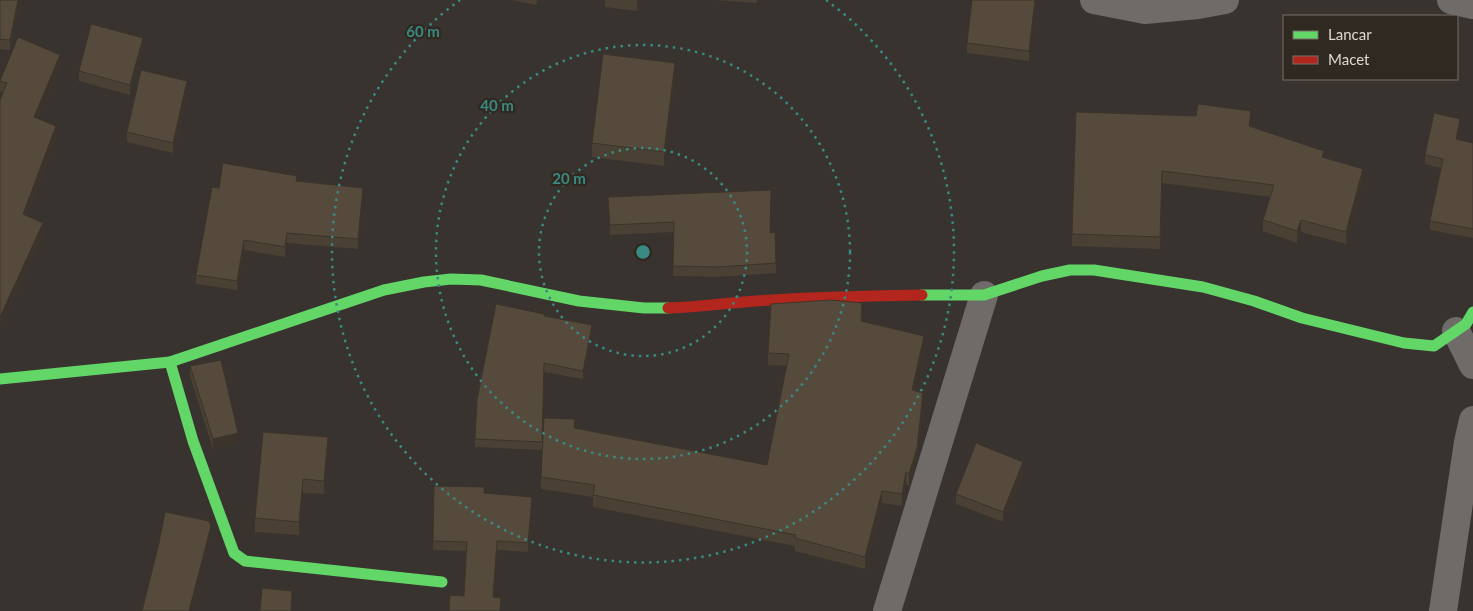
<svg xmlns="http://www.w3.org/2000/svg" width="1473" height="611" font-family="Lato,sans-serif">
<rect width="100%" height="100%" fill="#38332e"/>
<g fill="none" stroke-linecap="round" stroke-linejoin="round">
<!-- street -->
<g stroke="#6e6b68" stroke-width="28">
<polyline points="1094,0 1145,10 1198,5 1225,0"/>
<polyline points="1451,0 1473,5"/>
<polyline points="1456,331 1473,365"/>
<polyline points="887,611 984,295"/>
<polyline points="1443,611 1468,442 1473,420"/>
</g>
<!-- fast -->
<g stroke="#63d668" stroke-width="11">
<polyline points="922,295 984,295 1042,276 1070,270 1094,270 1203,287 1254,301 1302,318 1404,343 1434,346 1466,324 1473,312"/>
<polyline points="170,362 193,441 234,553 245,561 442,582"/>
<polyline points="0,379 170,362 384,290 424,282 451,279 481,280 579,301 644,308 668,308"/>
</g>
<!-- jam -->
<path stroke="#b3261e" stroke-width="11" d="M 668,308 C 698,307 727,303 756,301 C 811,297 866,296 922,295"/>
</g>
<!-- wall -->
<g fill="#4a4034">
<polygon points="0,0 19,0 10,50 0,49"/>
<polygon points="512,0 537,0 536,5"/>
<polygon points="605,0 639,0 637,11 605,7"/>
<polygon points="714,0 757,0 756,3"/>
<polygon points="972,0 1036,0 1029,61 967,53 967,43"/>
<polygon points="143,48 130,95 79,81 79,71"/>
<polygon points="60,65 37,119 56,136 26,216 43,233 0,327 0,100 3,92 0,91 0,81"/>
<polygon points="675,76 664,166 592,157 592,143"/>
<polygon points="187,91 173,153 127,142 127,132"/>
<polygon points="1196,116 1251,123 1251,126 1324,158 1363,181 1346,244 1301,232 1297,243 1263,231 1263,220 1271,197 1162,183 1160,249 1072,246 1072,234"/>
<polygon points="1460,128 1458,140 1473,143 1473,238 1430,230 1430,221 1441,168 1425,164 1425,155"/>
<polygon points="297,182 363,197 358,249 287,243 285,257 244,250 237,290 196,284 196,275"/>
<polygon points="608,197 770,233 776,263 776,273 718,277 673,276 674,232 610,235"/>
<polygon points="862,315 862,321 924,348 914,391 923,405 917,460 909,486 906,484 902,506 882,503 865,569 795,551 795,546 593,507 593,497 541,489 541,477 575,428 767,465 787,366 768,365 768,353"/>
<polygon points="544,316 592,333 583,379 544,372 542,450 475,447 475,439"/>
<polygon points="190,366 238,443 213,449 190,376"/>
<polygon points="328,450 324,494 303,493 299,535 255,532 255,518"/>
<polygon points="1023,472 1003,522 956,504 956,494"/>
<polygon points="434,486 484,493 532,507 528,552 497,550 493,597 464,596 466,551 433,550"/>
</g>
<!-- shaded-wall -->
<g fill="#3c342a">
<polygon points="18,0 19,0 10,50 10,40"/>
<polygon points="637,0 639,0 637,11"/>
<polygon points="1035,0 1036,0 1029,61 1029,51"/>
<polygon points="143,38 143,48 130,95 130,85"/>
<polygon points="60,55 60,65 34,127 34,117"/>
<polygon points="675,63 675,76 664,166 664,152"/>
<polygon points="187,81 187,91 173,153 173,143"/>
<polygon points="1251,111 1251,123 1249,138 1249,126"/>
<polygon points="1460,119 1460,128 1456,148 1456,139"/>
<polygon points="56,126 56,136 23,224 23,214"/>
<polygon points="1363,169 1363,181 1346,244 1346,232"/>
<polygon points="363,188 363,197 358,249 358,239"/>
<polygon points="1301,220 1301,232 1297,243 1297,231"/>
<polygon points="43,223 43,233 0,327 0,317"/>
<polygon points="287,233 287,243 285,257 285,247"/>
<polygon points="244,240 244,250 237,290 237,281"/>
<polygon points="592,325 592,333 583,379 583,371"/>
<polygon points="924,336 924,348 912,402 912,390"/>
<polygon points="923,393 923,405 917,460 909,486 909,474"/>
<polygon points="238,433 238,443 213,449 213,439"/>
<polygon points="328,437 328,450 324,494 324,481"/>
<polygon points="1023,462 1023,472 1003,522 1003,512"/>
<polygon points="906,472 906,484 902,506 902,494"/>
<polygon points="303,479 303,493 299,535 299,522"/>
<polygon points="882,491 882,503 865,569 865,557"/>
<polygon points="532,497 532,507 528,552 528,543"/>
<polygon points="211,526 211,535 191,611 189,611"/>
<polygon points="497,541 497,550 493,606 493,597"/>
<polygon points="292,591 292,611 291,611"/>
</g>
<!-- building -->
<g fill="#564a3c" stroke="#3c342a">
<polygon points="0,0 18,0 10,40 0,39"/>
<polygon points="972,0 1035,0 1029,51 967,43"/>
<polygon points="91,24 143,38 130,85 79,71"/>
<polygon points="18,37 60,55 34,117 56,126 23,214 43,223 0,317 0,100 7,83 0,81"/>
<polygon points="603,54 675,63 664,152 592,143"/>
<polygon points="141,70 187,81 173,143 127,132"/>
<polygon points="1198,104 1251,111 1249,126 1324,151 1322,157 1363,169 1346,232 1301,220 1297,231 1263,220 1274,185 1162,171 1160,237 1072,234 1076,112 1196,116"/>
<polygon points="1434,113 1460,119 1456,139 1473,143 1473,229 1430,221 1443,159 1425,155"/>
<polygon points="223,163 297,176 296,181 363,188 358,239 287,233 285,247 244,240 237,281 196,275 212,187 219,188"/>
<polygon points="771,190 770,233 775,232 776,263 718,267 673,266 674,222 610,225 608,197"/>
<polygon points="831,300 862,303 861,321 924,336 912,390 923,393 917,448 909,474 906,472 902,494 882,491 865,557 795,538 796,535 593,495 595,485 541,477 544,418 575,419 574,428 767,465 789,354 768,353 771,304"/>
<polygon points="496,304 544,314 544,316 592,325 583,371 544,363 542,442 475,439 477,400"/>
<polygon points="221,360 238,433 213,439 190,366"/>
<polygon points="263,432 328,437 324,481 303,479 299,522 255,518"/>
<polygon points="976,443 1023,462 1003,512 956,494"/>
<polygon points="434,486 484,487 484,493 532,497 528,543 497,541 493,597 501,598 500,611 449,611 450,595 464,596 467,542 433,541"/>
<polygon points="165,512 209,521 211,526 189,611 142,611 159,543"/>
<polygon points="262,588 292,591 291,611 260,611"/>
</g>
<!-- distance rings -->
<g fill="none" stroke="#398a82" stroke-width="2.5" stroke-dasharray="2.5 5">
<circle cx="643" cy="252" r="104"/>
<circle cx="643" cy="252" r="207"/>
<path d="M826 0A311 311 0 1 1 460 0"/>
</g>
<circle cx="643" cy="252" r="8" fill="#398a82" stroke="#302921" stroke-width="2.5"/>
<g font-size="15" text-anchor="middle" font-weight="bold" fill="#398a82" stroke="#302921" stroke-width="4.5" stroke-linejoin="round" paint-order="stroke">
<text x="423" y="37">60 m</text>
<text x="497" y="111">40 m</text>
<text x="569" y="184">20 m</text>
</g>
<!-- legend -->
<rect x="1283" y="15" width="175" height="65" fill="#302921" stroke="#766f69"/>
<rect x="1293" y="31" width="25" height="8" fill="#63d668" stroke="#766f69"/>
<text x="1328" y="40" font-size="15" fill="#dfd9d4">Lancar</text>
<rect x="1293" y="56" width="25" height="8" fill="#b3261e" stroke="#766f69"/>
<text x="1328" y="65" font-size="15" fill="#dfd9d4">Macet</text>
</svg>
